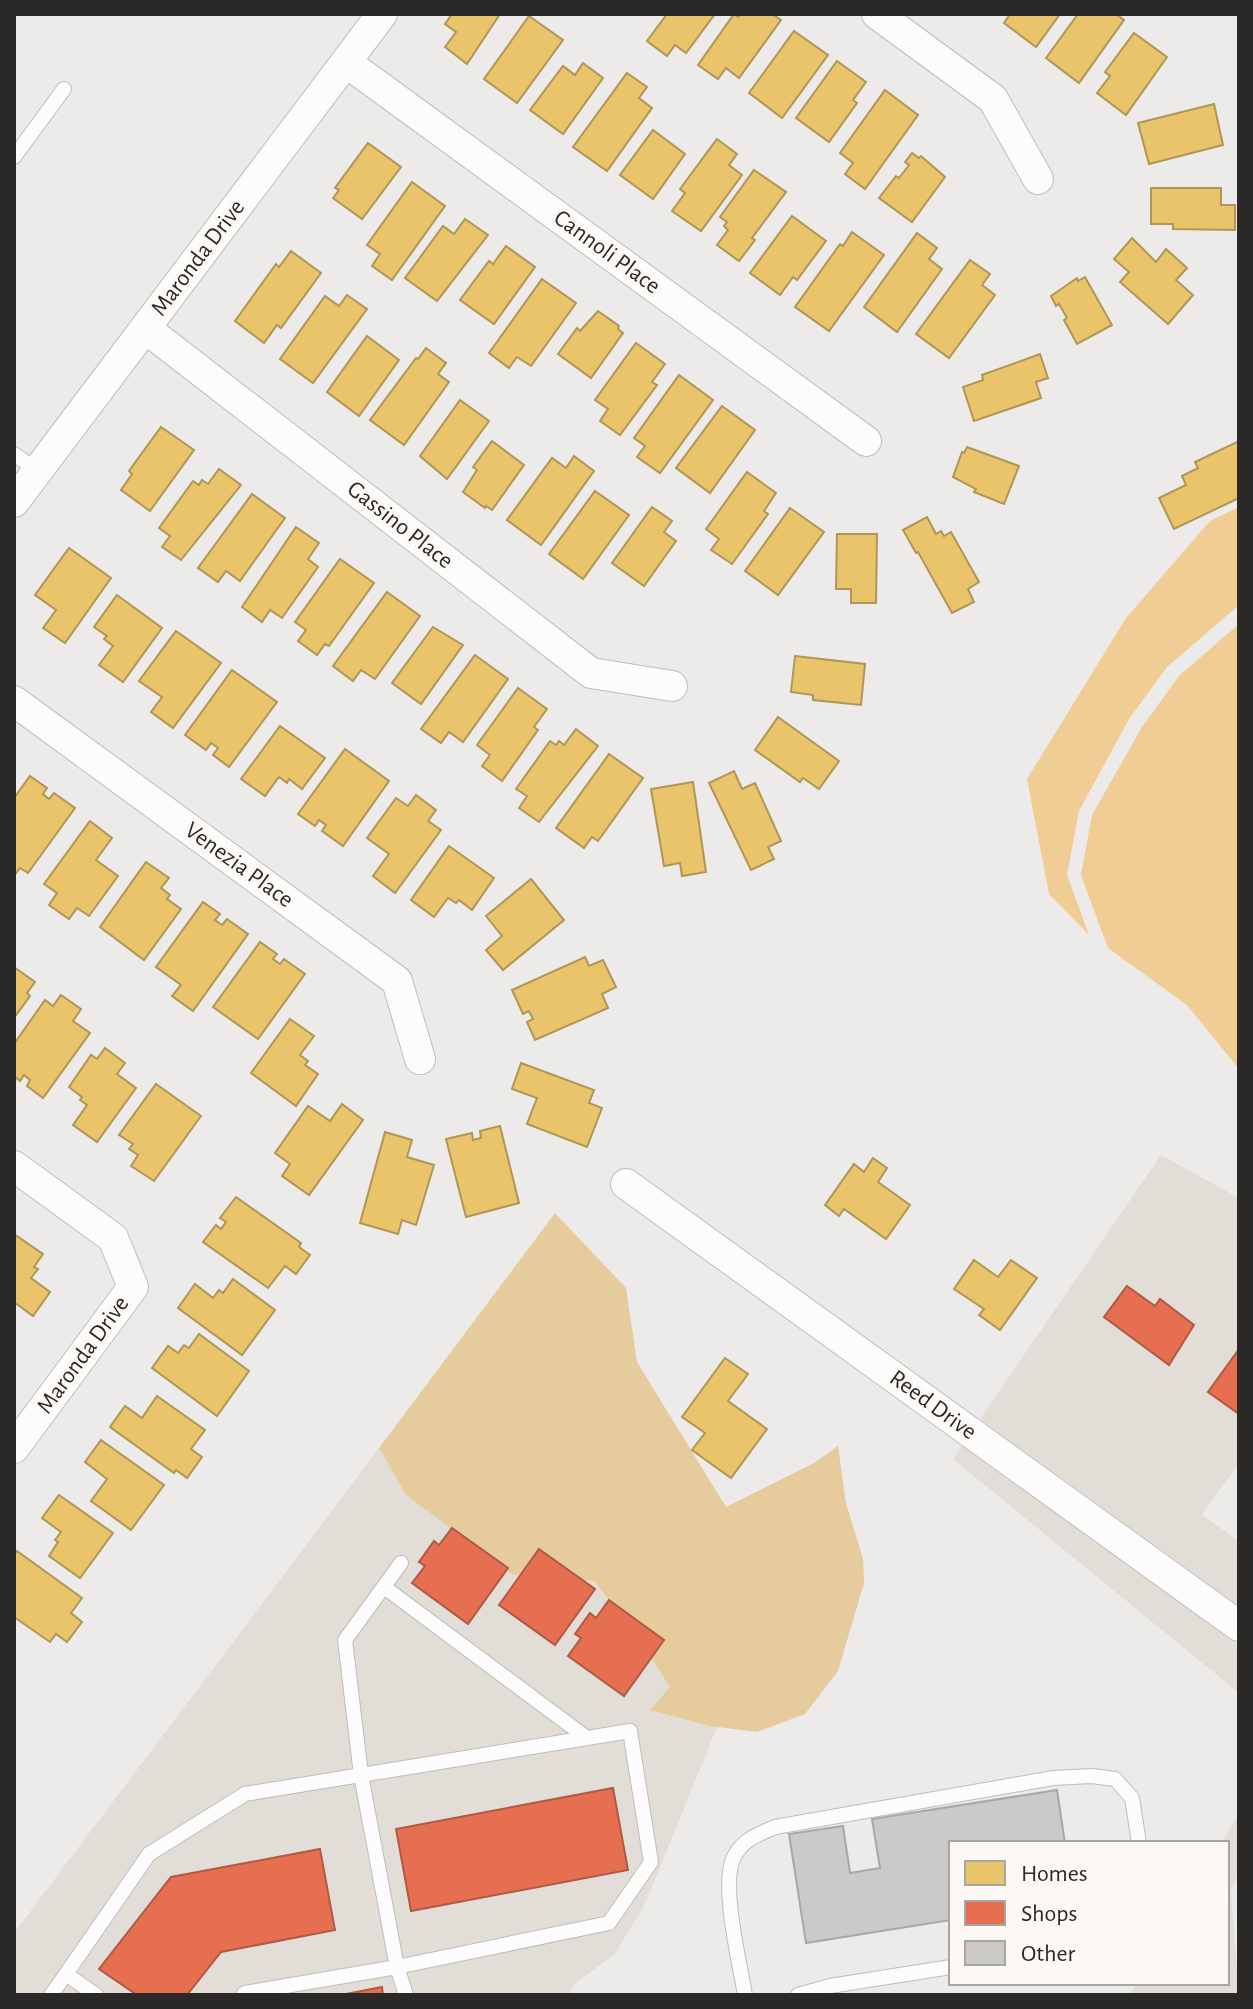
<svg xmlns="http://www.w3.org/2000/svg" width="1253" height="2009" font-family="'Alegreya Sans',sans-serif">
<rect width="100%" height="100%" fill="#edebe9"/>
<!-- built -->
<g fill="#e2ded7">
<polygon points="1161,1155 1239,1198 1239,1463 1202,1515 1239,1541 1239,1606 980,1419"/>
<polygon points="962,1445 1239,1645 1239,1693 953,1459"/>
<polygon points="379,1448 406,1495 513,1575 593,1581 650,1656 671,1687 651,1710 717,1727 646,1902 615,1954 573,1985 570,1995 14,1995 14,1933"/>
<polygon points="1239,1814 1239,1873 1231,1891 1239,1995 1129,1995 1137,1983 1227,1983 1227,1843 1221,1843"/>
</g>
<!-- forest -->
<polygon fill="#e6cb9d" points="555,1213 626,1288 637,1362 726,1507 814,1463 838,1446 846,1503 863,1559 864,1583 838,1671 805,1714 757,1732 710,1726 650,1710 670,1687 650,1656 594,1581 513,1575 406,1495 379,1448"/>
<!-- water -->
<g fill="#efcd94">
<polygon points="1239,507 1239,605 1167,667 1129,719 1079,811 1067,875 1089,935 1049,894 1027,779 1126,618 1210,521"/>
<polygon points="1239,624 1239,1069 1187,1005 1108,948 1081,875 1092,815 1142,727 1179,676"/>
</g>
<!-- homes -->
<g fill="#e9c46a" stroke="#b09656" stroke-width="2">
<polygon points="452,14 500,14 467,64 445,47 456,32 445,24"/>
<polygon points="667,14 715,14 686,53 675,45 667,56 647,41"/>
<polygon points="734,14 738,17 741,14 772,14 781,20 739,78 726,68 718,79 698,65"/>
<polygon points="1010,14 1060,14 1036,47 1004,23"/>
<polygon points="1078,14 1116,14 1124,20 1079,83 1046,58"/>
<polygon points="529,16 563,40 517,103 484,79"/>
<polygon points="794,31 828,55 782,118 749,93"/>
<polygon points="1134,33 1167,57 1126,115 1097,93 1110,76 1105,72"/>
<polygon points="837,61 866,82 853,100 857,103 829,142 796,118"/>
<polygon points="583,63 603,78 563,134 530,110 563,66 575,75"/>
<polygon points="627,73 647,87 639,98 652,108 607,171 573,147"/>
<polygon points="885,90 918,115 865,189 845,174 853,163 840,153"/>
<polygon points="1214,104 1223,145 1149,164 1138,123"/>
<polygon points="653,130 685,154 653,199 620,175"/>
<polygon points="717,139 737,154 729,165 742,175 701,231 672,211 685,193 680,189"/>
<polygon points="368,143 401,167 362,219 333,198 339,190 335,188"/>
<polygon points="912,153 919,158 921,156 945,177 912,222 879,198 896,176 899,178 909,165 905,162"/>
<polygon points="754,170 786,192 752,238 755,240 739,261 717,245 728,230 724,226 727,222 720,217"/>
<polygon points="412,182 445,206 392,280 372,266 380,254 367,245"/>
<polygon points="1151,188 1221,188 1221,205 1235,205 1235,230 1173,229 1173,224 1151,224"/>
<polygon points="792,216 826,241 797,280 793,277 780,295 750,273"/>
<polygon points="465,219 488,235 437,301 405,278 443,226 454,234"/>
<polygon points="852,232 884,255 829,331 795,307 840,244 843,246"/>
<polygon points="917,233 937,248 929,259 942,269 897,332 864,307"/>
<polygon points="1132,238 1156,262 1166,249 1187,268 1176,280 1193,295 1168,324 1120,282 1129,272 1114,259"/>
<polygon points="506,246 535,267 494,324 460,300 489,261 493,264"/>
<polygon points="291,251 321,273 281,328 277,325 264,343 235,321 276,264 279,267"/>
<polygon points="970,260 990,274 982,285 995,295 949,358 916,334"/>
<polygon points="1085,277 1112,325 1077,344 1064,320 1067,318 1059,304 1056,306 1051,296 1077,278 1078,281"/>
<polygon points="542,279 576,303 531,366 517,357 509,368 489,353"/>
<polygon points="347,295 367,309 313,383 280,359 325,296 339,306"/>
<polygon points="598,311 619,326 618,329 623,333 591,378 558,354 577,328 580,331"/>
<polygon points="367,336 399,360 359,416 327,392"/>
<polygon points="636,343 665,364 652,382 657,385 620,435 600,421 608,409 595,400"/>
<polygon points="426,348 446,363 438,374 449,382 404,445 370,420 416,358 418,359"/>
<polygon points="1040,354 1048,378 1036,382 1041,398 974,421 963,387 983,380 982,375"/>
<polygon points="679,375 713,400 660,473 637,457 645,446 634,438"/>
<polygon points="460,400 489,421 447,479 420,456"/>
<polygon points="722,406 755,430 710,493 676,468"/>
<polygon points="161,427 194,450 150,511 121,490 132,474 129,471"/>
<polygon points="492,441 524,465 492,510 486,506 485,508 463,492 477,470 473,467"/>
<polygon points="1239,441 1239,498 1174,529 1159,498 1186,485 1182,476 1198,468 1195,462"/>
<polygon points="967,447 1019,466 1004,504 974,492 976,489 953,477 962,452 964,453"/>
<polygon points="574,456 594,471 541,545 507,520 552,458 566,468"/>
<polygon points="219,469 241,485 181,560 162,547 170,536 159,528 193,481 199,485 202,480 208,484"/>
<polygon points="747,472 776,493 764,511 768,514 732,564 711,550 719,539 706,529"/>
<polygon points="595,491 629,515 583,579 549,554"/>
<polygon points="252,494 285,518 240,581 226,571 218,582 198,568"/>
<polygon points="652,507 672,521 664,532 676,541 644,586 612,563"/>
<polygon points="790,508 824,532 778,595 745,571"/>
<polygon points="927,517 936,534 941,531 944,536 951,532 979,582 968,589 974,602 952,613 918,552 916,553 903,530"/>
<polygon points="296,527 319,543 308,559 318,567 282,618 270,610 262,622 242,607"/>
<polygon points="837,534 877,534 876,603 851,603 851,589 836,589"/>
<polygon points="69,548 111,578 65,643 43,628 56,610 35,595"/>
<polygon points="340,559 374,583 329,646 325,644 317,655 298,641 306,630 295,622"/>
<polygon points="387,592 420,616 375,679 361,670 353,681 333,666"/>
<polygon points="117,595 162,628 123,682 99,665 113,646 104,639 107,636 94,627"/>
<polygon points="433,627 463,645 421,704 392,683"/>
<polygon points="176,631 221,663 173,728 151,712 162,697 139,681"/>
<polygon points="475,655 508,679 463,742 449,732 441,743 421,729"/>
<polygon points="795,656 865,664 861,705 813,700 813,695 791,692"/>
<polygon points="232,670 277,702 229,767 213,755 218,748 211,743 206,750 185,735"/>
<polygon points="518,688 547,709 534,727 538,730 502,781 482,766 490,755 477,745"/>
<polygon points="778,717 839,761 819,789 803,778 800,782 755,750"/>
<polygon points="280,726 325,758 302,789 289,779 287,783 279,777 265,796 241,779"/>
<polygon points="576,729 598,746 539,822 519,808 527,796 516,789 550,741 556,745 559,741 564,745"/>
<polygon points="345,749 389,781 343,846 322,831 326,825 319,820 315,826 298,814"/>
<polygon points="609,754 643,778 598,841 592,837 584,848 556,828"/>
<polygon points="734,771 742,789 755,783 781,841 768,847 774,859 751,870 709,783"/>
<polygon points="30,776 47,788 43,794 49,799 54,793 75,808 28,873 20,868 14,876 14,798"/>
<polygon points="693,782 706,872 682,876 680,863 664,866 651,789"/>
<polygon points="416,795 436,810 428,821 441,830 395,893 373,876 389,854 367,838 396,798 408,806"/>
<polygon points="90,821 112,838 96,860 118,876 89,916 77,908 69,919 49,905 57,893 44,884"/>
<polygon points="449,846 494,878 472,910 459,900 456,903 448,898 434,917 411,900"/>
<polygon points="146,862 169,878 161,888 170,895 167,899 181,909 144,960 100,927"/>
<polygon points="531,879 564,920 503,970 486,950 502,936 486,916"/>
<polygon points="203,902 220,914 215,920 222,925 227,919 248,934 193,1011 172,996 181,985 156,967"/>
<polygon points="260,942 277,954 273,959 280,964 284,959 305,974 258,1039 213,1007"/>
<polygon points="585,957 589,966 603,960 616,987 602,994 608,1008 535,1040 527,1022 533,1019 529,1011 523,1014 512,990"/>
<polygon points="14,967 35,982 27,993 30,996 14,1018"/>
<polygon points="61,995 81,1009 73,1021 90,1033 43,1098 27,1086 30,1080 24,1075 20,1081 14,1076 14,1044 45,1000 53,1006"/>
<polygon points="290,1019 314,1036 300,1055 308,1061 305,1065 318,1074 296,1106 251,1073"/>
<polygon points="105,1048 125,1063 117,1074 136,1088 97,1142 73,1125 87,1105 80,1100 82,1097 69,1087 91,1055 97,1059"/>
<polygon points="521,1063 594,1090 589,1103 602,1108 587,1147 527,1124 537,1098 512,1089"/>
<polygon points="156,1084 201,1116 154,1181 131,1166 138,1155 129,1149 133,1144 119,1135"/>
<polygon points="342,1104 363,1120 309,1195 282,1176 290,1164 275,1153 308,1106 330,1121"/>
<polygon points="500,1126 519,1203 466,1217 446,1139 472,1133 473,1140 481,1138 480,1131"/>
<polygon points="385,1132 412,1140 407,1157 434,1165 416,1225 402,1220 398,1234 360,1223"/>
<polygon points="873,1158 887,1168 878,1182 910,1205 886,1239 844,1209 839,1216 825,1205 854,1164 864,1172"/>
<polygon points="236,1197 301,1243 299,1247 310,1255 296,1274 285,1266 268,1288 203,1242 216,1225 221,1229 226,1222 220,1218"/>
<polygon points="14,1234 43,1254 34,1267 38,1269 31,1278 50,1292 33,1316 14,1302"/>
<polygon points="974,1260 998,1277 1011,1260 1037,1278 1000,1330 979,1315 984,1309 954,1289"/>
<polygon points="233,1279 275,1310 242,1355 178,1308 195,1284 213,1298 219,1290 223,1293"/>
<polygon points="199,1334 249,1371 217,1416 152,1368 168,1346 178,1353 184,1345 189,1348"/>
<polygon points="725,1358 748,1374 728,1401 767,1429 731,1478 692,1450 705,1433 682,1417"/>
<polygon points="157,1396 205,1430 191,1449 202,1457 187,1478 176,1470 174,1473 110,1427 125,1406 142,1418"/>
<polygon points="101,1440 164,1485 131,1530 91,1501 107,1479 85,1462"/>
<polygon points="59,1495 113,1533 80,1578 49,1556 58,1542 55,1540 61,1532 42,1518"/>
<polygon points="17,1551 82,1598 71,1613 82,1622 67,1642 56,1634 50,1642 14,1617 14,1555"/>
</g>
<!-- shops -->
<g fill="#e76f51" stroke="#ae5a44" stroke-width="2">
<polygon points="1127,1286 1155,1306 1160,1299 1194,1325 1169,1365 1104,1317"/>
<polygon points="1239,1349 1239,1414 1208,1392"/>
<polygon points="452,1528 508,1568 468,1624 412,1583 425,1566 419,1562 434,1541 439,1545"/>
<polygon points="539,1549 595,1589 555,1645 499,1605"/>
<polygon points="609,1600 664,1640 624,1696 568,1656 581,1638 575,1634 590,1613 596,1618"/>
<polygon points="613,1788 628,1870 411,1911 396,1829"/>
<polygon points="320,1849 335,1930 221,1952 187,1995 137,1995 99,1969 171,1877"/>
<polygon points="382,1987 383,1995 341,1995"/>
</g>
<!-- building -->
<polygon fill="#cbcac9" stroke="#a9a8a6" stroke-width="2" points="1057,1790 1065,1843 951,1843 951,1920 806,1943 789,1834 843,1826 850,1873 880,1868 872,1819"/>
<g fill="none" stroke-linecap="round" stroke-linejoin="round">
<defs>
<g id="service">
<polyline points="14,157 64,89"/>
<polyline points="14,454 38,471"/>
<polyline points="401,1563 345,1640 361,1775 397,1967 406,1995"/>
<polyline points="384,1587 587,1738"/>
<polyline points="66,1974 149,1854 245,1794 630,1731 651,1862 609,1923 397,1967 245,1993 243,1995"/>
<polyline points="51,1995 66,1974 96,1995"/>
<path d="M 745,1995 C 740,1964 719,1880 735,1855 C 744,1839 759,1834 775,1827 L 1053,1778 L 1092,1776 L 1115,1779 L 1132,1798 L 1139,1843"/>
<polyline points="798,1995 830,1986 951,1967"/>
</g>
<g id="minor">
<polyline points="877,14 993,99 1038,179"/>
<polyline points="347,63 866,441"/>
<polyline points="145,328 591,673 672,686"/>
<polyline points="14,502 382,14"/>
<polyline points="14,701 397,981 420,1059"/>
<polyline points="14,1166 113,1238 133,1287 14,1448"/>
<polyline points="626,1184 1239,1626"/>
</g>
</defs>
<!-- service casing -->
<use href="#service" stroke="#bfbdbb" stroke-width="16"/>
<!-- minor casing -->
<use href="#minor" stroke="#bfbdbb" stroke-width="32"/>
<!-- service -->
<use href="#service" stroke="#fcfcfc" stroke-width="14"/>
<!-- minor -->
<use href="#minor" stroke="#fcfcfc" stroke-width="30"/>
</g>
<g text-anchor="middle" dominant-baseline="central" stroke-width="8" stroke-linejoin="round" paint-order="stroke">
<!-- street labels -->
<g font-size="24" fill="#2a2927" stroke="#fcf9f4">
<text transform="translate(607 252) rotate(36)">Cannoli Place</text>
<text transform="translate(198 258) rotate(-53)">Maronda Drive</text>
<text transform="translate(400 525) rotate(38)">Gassino Place</text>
<text transform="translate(239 865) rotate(36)">Venezia Place</text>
<text transform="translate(83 1355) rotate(-54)">Maronda Drive</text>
<text transform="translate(933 1405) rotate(36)">Reed Drive</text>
</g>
</g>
<!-- border -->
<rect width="1253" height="2009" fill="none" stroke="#2a2927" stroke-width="32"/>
<!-- legend -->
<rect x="949" y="1841" width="280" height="144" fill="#fcf9f4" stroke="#a8a6a2" stroke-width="2"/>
<rect x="965" y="1861" width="40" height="24" fill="#e9c46a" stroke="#a8a6a2" stroke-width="2"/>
<text x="1021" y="1881" font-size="24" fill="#2a2927">Homes</text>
<rect x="965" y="1901" width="40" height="24" fill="#e76f51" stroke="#a8a6a2" stroke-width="2"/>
<text x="1021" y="1921" font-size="24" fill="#2a2927">Shops</text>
<rect x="965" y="1941" width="40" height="24" fill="#cbcac9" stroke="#a8a6a2" stroke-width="2"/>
<text x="1021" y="1961" font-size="24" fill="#2a2927">Other</text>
</svg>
